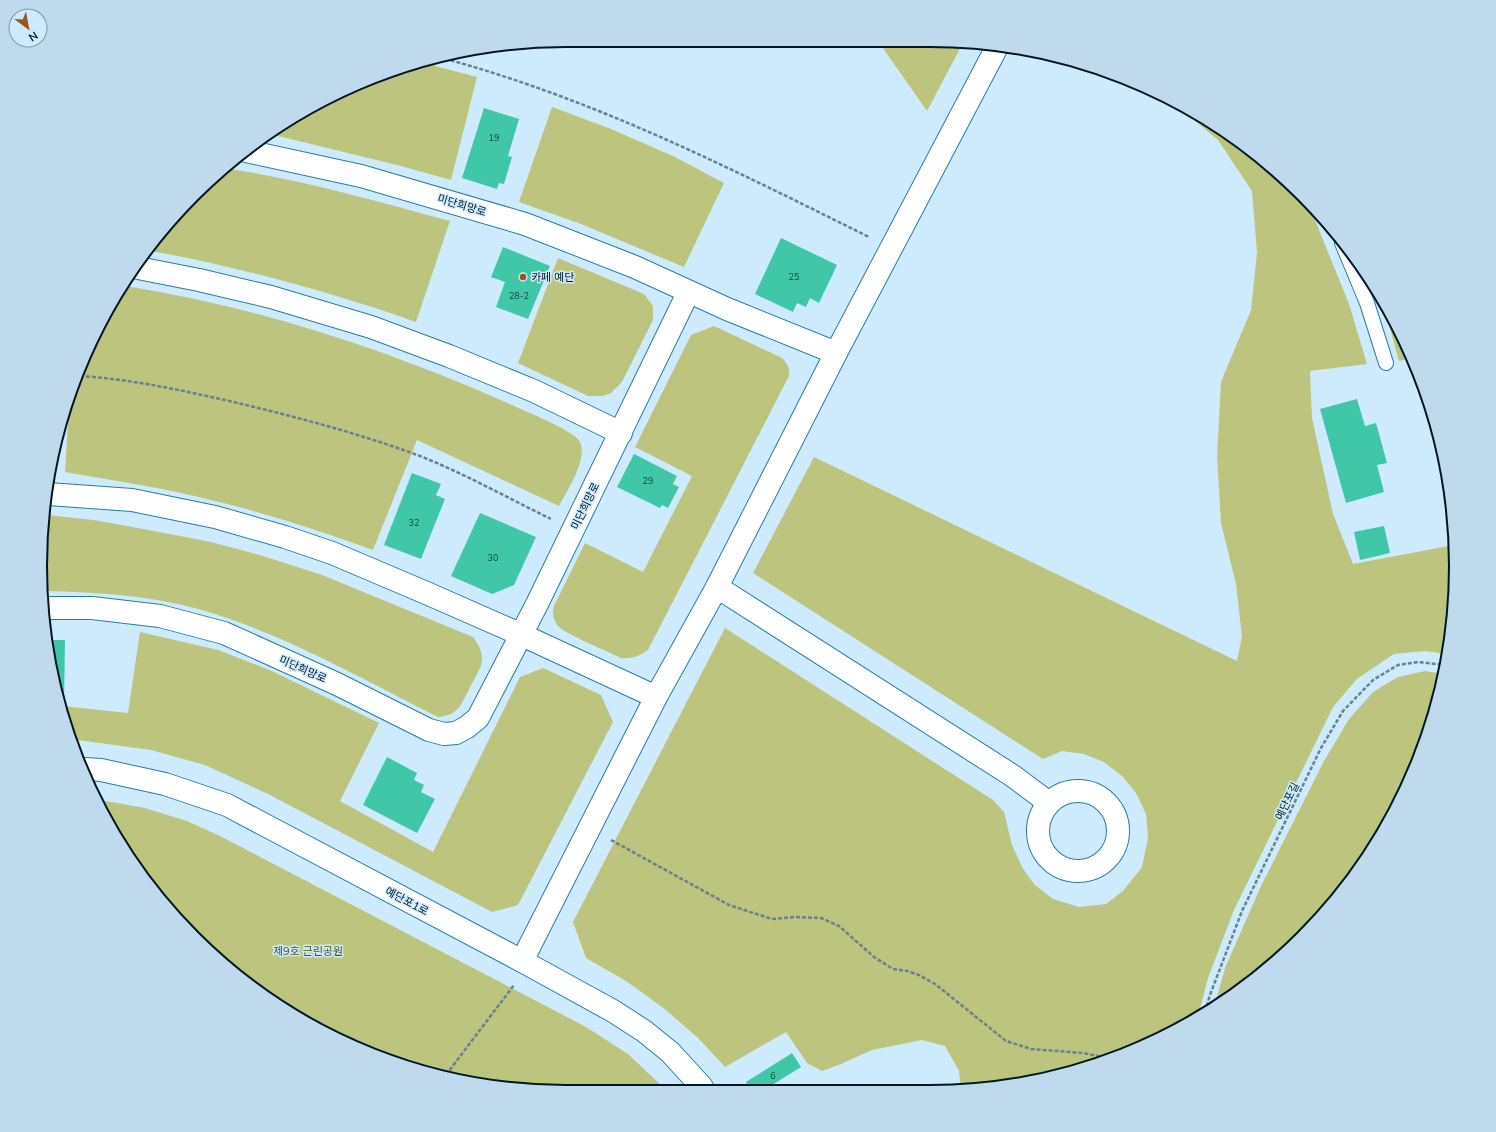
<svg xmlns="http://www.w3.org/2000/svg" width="1496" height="1132" font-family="Mulish,'Noto Sans KR',sans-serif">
<rect width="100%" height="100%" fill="#ceebfd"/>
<!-- green -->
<g fill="#bcc47d">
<polygon points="878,41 964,41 927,111"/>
<polygon points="420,62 477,77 451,180 401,166 270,134 303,111"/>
<polygon points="1146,88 1162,94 1222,129 1302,194 1307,200 1349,304 1367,364 1310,371 1312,418 1333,514 1353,564 1454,545 1456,566 1447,654 1425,651 1394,654 1357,679 1333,707 1234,910 1208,978 1198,1016 1131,1052 998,1088 961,1088 959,1071 945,1046 922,1040 872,1050 841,1064 822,1071 807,1063 786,1032 725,1067 698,1038 666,1010 626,981 586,958 573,922 725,628 993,800 1004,812 1012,845 1023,869 1035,885 1053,899 1079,907 1106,904 1123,891 1142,867 1148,838 1146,814 1136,793 1122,776 1104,762 1084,754 1062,751 1043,759 753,573 814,457 1237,661 1242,636 1236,584 1221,523 1217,456 1221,382 1251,310 1257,253 1252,191 1218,140 1182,110"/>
<polygon points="552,107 611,129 675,157 724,183 684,267 581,224 519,202"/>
<path d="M 223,168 C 300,179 375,201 450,221 L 416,322 C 363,303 308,287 253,273 C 219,265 184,256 149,251 L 171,219 Z"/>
<polygon points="558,258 644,294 653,306 653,320 622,382 611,393 603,396 588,396 518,363"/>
<path d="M 126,286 C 264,308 398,353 525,411 C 537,416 575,432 580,442 C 588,459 567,491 559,506 L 417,440 L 373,550 C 321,531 269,514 215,501 C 166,488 115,481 65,472 L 69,406 L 94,333 Z"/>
<polygon points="1383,303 1412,358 1399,361"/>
<path d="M 714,326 L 782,358 C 788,364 790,368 789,376 L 648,650 C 640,656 631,659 621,658 C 609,652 565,634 558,626 C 553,620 552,613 554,606 L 585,543 L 643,572 L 692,476 L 635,447 L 691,335 Z"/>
<path d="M 47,515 L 94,520 L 154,531 L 211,542 L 263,556 L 322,575 L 473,637 C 480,647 484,654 481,666 L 461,705 C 455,713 449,716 438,717 C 366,681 293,639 215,614 C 161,596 99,592 42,591 Z"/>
<polygon points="140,632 218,650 272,671 379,723 340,801 433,852 520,677 543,668 601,695 613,722 518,905 492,912 270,795 205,765 151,750 70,739 62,706 128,713"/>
<polygon points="1425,671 1444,674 1416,767 1367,858 1302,938 1222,1003 1214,1008 1225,968 1261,886 1324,761 1349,719 1373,692 1398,677"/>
<polygon points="100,800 145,808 187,821 220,836 586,1027 628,1054 663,1087 497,1087 397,1064 274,1003 194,938 129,858"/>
</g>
<!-- building -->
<g fill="#3fc7a7">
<polygon points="484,108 519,119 508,156 512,157 504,184 499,183 497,189 462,178"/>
<polygon points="781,238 837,265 819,303 810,298 806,307 797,303 793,312 755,294"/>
<polygon points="503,247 550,266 528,319 496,307 505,282 491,277"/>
<polygon points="1357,399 1365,426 1376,423 1387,463 1377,465 1384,492 1346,503 1320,409"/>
<polygon points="634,454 677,476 673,484 679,487 668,508 662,505 660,508 617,487"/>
<polygon points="412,473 441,484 436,495 445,499 421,559 384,545"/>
<polygon points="480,513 536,537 514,585 492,594 451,576"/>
<polygon points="1384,526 1390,553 1360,560 1354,532"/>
<polygon points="49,640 65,640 64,702 61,702"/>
<polygon points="387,757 417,773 414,780 424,785 421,792 435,799 417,833 363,805"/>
<polygon points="792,1053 801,1067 769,1087 749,1087 746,1082"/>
</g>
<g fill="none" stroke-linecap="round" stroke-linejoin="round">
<defs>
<polyline id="service" points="1342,243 1367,303 1386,363"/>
<g id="minor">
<polyline points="246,151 361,176 525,224 635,267 727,309 836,353 717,587 656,697 522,961"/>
<polyline points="138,268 199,280 271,297 371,327 449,356 534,391 621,433"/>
<polyline points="836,353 997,47"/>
<polyline points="48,494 132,500 215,517 285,537 332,553 424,592 522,635 656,697"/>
<polyline points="717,587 1013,776 1049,803"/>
<polyline points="43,608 92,608 160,616 224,633 337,684 429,730 444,734 456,733 467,727 478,718 537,604 688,293"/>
<polyline points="85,769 101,770 165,784 227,805 522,961 613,1011 644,1031 670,1052 702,1087"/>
<circle cx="1078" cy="831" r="40"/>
</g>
</defs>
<!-- service casing -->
<use href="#service" stroke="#2a7ca4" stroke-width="16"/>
<!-- minor casing -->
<use href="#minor" stroke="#2a7ca4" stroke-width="24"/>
<!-- path -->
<g stroke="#678190" stroke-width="2.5" stroke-dasharray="4 2" stroke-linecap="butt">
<path d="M 439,57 C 498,73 555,93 611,116 C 699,152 784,195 869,237"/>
<path d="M 80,376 C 130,379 180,390 229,401 C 293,416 358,433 420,456 C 465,474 508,498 551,519"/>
<polyline points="611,840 729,905 772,919 795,917 821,918 839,926 874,957 893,969 907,971 919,975 935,984 1006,1041 1031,1049 1083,1053 1108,1058"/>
<polyline points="1205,1012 1210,995 1242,911 1321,748 1343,711 1373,680 1398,665 1418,662 1446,665"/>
<polyline points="446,1075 514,985"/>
</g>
<!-- service -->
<use href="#service" stroke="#fff" stroke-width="14"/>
<!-- minor -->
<use href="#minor" stroke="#fff" stroke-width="22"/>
</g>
<!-- markers -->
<circle fill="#995625" stroke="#ceebfd" stroke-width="1.5" cx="523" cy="277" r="4"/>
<g text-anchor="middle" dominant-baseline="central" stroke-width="3" stroke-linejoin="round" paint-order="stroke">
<!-- number labels -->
<g font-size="9" fill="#104445">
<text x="494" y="137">19</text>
<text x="794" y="276">25</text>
<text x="519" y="295">28-2</text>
<text x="648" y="480">29</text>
<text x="414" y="522">32</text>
<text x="493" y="557">30</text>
<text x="773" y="1075">6</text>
</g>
<!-- street labels -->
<g font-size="11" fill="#011824" stroke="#ceebfd">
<text transform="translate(462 205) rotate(17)">미단희망로</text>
<text transform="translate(585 506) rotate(-64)">미단희망로</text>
<text transform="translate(303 669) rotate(24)">미단희망로</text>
<text transform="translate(1287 801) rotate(-64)">예단포길</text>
<text transform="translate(407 901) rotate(28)">예단포1로</text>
</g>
<!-- poi labels -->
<g font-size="11" fill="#011824" stroke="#ceebfd" text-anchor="start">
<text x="531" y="277">카페 예단</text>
</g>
<!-- park labels -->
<g font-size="11" fill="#4b501b" stroke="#ceebfd">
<text x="308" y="951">제9호 근린공원</text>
</g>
</g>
<!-- crop -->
<path d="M0 0H1496V1132H0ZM566 47H930A519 519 0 0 1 1449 566V566A519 519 0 0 1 930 1085H566A519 519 0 0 1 47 566V566A519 519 0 0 1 566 47Z" fill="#bedaec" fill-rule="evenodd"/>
<path fill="none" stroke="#011824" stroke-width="2" d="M566 47H930A519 519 0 0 1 1449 566V566A519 519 0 0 1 930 1085H566A519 519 0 0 1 47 566V566A519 519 0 0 1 566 47Z"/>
<!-- north arrow -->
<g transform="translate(28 28) rotate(148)"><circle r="19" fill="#ceebfd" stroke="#7c97a6"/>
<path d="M0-3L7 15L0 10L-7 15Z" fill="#995625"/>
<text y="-6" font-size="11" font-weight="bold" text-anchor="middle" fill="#011824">N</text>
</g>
</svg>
